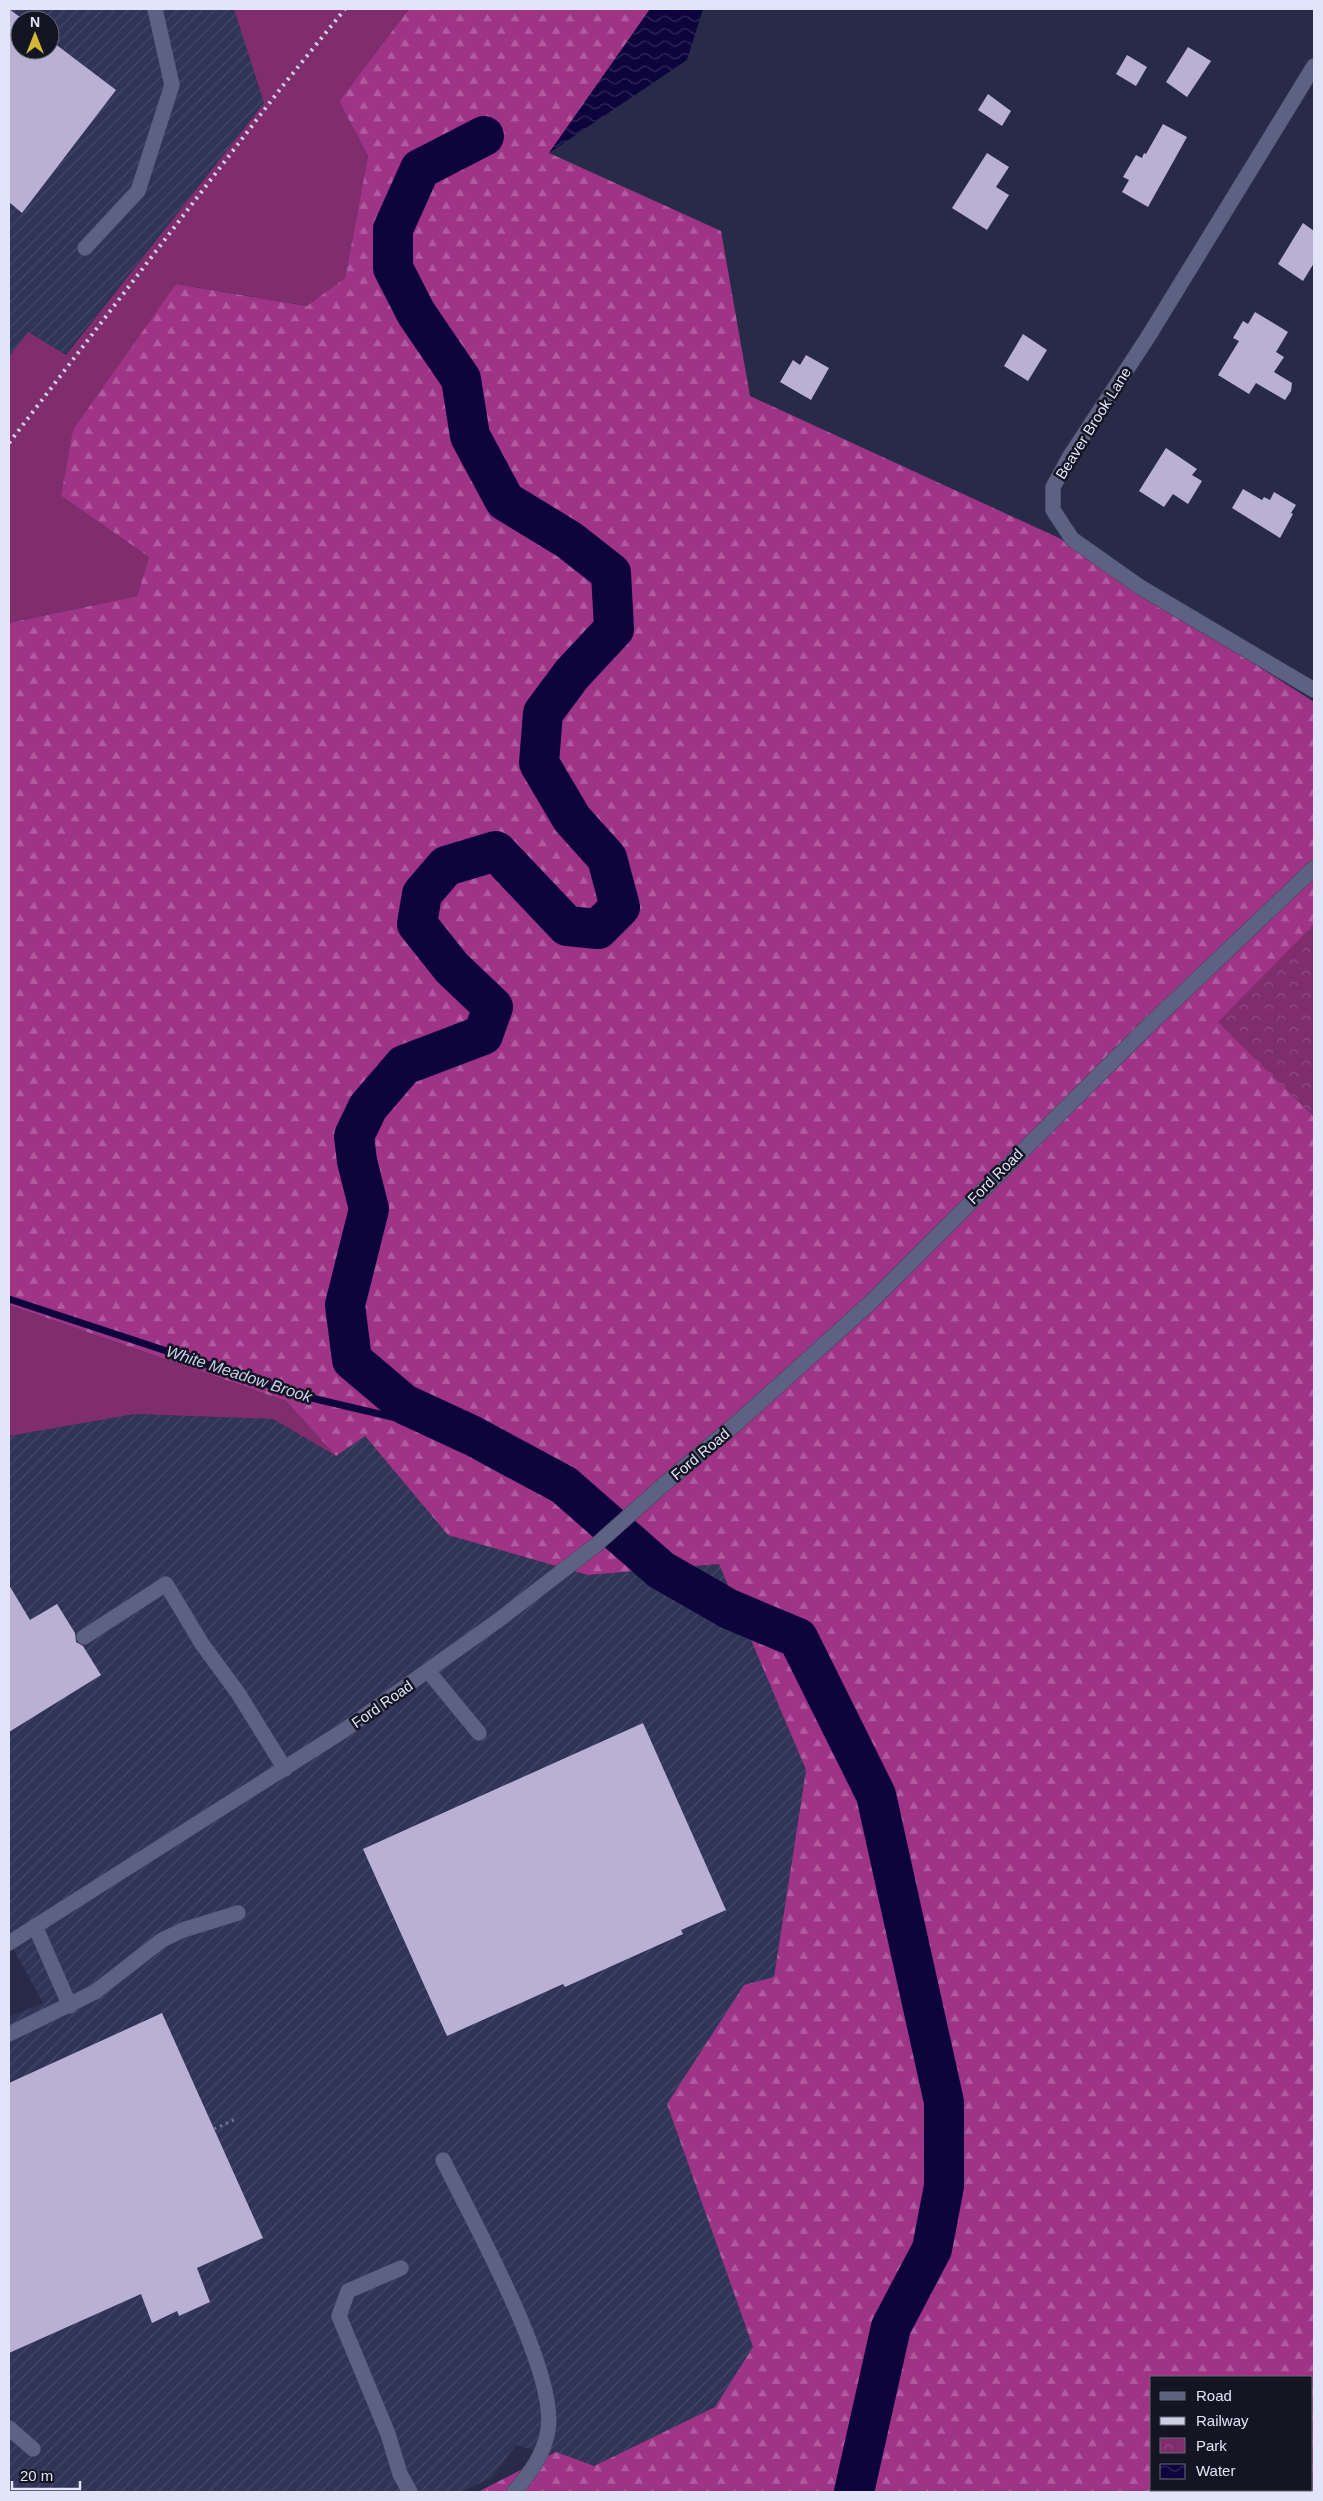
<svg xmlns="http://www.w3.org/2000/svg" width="1323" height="2501" font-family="Helvetica,sans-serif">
<defs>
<pattern id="industrial-furrows" width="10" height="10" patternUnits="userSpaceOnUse" patternTransform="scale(1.25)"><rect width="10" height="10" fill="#303456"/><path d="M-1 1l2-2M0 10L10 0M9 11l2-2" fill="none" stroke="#444867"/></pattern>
<pattern id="forest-firs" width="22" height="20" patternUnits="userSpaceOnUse" patternTransform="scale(1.25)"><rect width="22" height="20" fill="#9f3487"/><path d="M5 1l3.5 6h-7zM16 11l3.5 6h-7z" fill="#b05b9f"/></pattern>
<pattern id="park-crowns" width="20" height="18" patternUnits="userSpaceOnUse" patternTransform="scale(1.25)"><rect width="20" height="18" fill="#7f2d6c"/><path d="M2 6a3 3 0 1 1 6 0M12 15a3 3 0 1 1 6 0" fill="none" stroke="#914b82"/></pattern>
<pattern id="water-waves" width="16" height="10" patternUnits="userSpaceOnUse" patternTransform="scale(1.25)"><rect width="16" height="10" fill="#0d043d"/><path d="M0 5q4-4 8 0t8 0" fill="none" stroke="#30285a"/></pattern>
</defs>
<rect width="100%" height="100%" fill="#282b48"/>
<!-- industrial -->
<g fill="url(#industrial-furrows)" fill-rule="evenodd">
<path d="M 9,9 L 234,9 L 264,103 L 65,355 L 9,357 ZM 20,20 L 50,20 L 50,50 L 20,50 Z"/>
<polygon points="135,1414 273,1419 336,1456 365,1436 448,1535 588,1575 719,1564 806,1770 774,1977 667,2104 753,2347 715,2407 593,2466 516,2445 491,2478 460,2492 9,2492 9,2017 43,2003 9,1941 9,1436"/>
</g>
<!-- green -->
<g fill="#7f2d6c">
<polygon points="234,9 409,9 339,101 368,156 345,278 308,306 176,284 61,496 149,557 137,596 9,623 9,357 28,332 66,355 264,103"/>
<polygon points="9,1305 286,1401 336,1456 273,1419 135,1414 9,1436"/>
</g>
<!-- forest -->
<path fill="url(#forest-firs)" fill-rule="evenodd" d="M 409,9 L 650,9 L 549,153 L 721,231 L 750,396 L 1059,538 L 1314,702 L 1314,2492 L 478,2492 L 556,2452 L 594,2466 L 715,2407 L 753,2347 L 667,2104 L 744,1985 L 774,1977 L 806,1770 L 719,1564 L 588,1575 L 448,1535 L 365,1436 L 336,1456 L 286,1401 L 9,1305 L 9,623 L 137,596 L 149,557 L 61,496 L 73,430 L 176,284 L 307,306 L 345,278 L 368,156 L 339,101 ZM 1152,2377 L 1312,2377 L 1312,2490 L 1152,2490 Z"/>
<!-- park -->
<polygon fill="url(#park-crowns)" points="1314,924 1314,1117 1218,1022"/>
<!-- water -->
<polygon fill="url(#water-waves)" points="650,9 703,9 687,60 549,153"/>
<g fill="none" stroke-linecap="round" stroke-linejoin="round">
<!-- stream -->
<polyline stroke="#0d043d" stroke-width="7" points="9,1299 303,1396 473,1436"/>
<!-- river -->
<polyline stroke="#0d043d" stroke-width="40" points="484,136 420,169 393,229 393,268 416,313 461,379 470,436 505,501 569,540 611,573 614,629 572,674 543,713 539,763 572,819 607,858 620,907 598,929 567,926 496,851 446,866 422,894 417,924 452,968 493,1007 483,1035 404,1065 368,1107 354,1136 357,1161 369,1209 345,1305 352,1360 404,1404 473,1436 564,1485 661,1570 729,1609 798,1638 876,1795 944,2102 944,2186 932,2249 891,2327 854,2492"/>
</g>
<!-- building -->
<g fill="#bab0d4">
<polygon points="9,9 24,20 20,20 20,50 50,50 50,40 116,90 22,213 9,202"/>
<polygon points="1188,47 1211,61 1187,97 1166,82"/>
<polygon points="1127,55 1147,67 1136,86 1116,74"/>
<polygon points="988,94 1011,111 1002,126 978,110"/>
<polygon points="1163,124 1187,137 1148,207 1122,192 1129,180 1123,177 1136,155 1142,158 1144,153 1146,154"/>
<polygon points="987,153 1009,167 996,187 1009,195 987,230 952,208"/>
<polygon points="1303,223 1314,231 1314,263 1303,281 1278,264"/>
<polygon points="1255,312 1288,332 1276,352 1284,357 1274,372 1292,383 1291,391 1285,400 1256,383 1249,394 1218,375 1239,341 1233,338 1243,321 1248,324"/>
<polygon points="1023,334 1047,350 1028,381 1004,366"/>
<polygon points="806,355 829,368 811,400 780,382 793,360 800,365"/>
<polygon points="1166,448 1197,469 1192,475 1202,481 1188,504 1173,494 1164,507 1139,491"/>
<polygon points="1243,489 1262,500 1264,497 1270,500 1274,492 1296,505 1291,513 1293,514 1280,538 1232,508"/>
<polygon points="9,1585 30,1620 57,1604 75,1633 76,1642 83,1646 101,1675 9,1732"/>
<polygon points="643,1723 726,1910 681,1930 683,1934 565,1987 563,1984 447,2036 363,1849"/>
<polygon points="162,2013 263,2238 197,2268 210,2302 179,2316 177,2311 152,2323 141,2294 9,2353 9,2083"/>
</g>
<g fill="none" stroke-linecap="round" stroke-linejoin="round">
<defs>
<g id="minor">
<polyline points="1314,66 1148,337 1070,456 1053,487 1053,510 1072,539 1140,587 1314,690"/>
<polyline points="85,248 138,191 172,85 155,9"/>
<polyline points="84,1637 166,1584 202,1644 238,1693 285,1769"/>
<polyline points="428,1671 479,1733"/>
<polyline points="35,1926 70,2006"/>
<polyline points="9,1943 343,1731 500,1619 596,1545 670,1479 738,1422 871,1302 1147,1027 1314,868"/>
<polyline points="9,2034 95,1992 162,1940 183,1930 238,1913"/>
<path d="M 443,2160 C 471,2218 558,2371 548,2430 C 544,2455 530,2473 514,2492"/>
<polyline points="401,2268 348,2291 339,2316 388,2434 400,2474 410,2492"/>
<polyline points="9,2428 33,2449"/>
</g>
</defs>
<!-- minor casing -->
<use href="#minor" stroke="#43455e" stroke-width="16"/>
<!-- path -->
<polyline stroke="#6e718a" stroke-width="3" stroke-dasharray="2.5 4" stroke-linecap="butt" points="214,2129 238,2118"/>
<!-- minor -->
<use href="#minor" stroke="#5d6282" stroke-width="15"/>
<!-- rail -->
<polyline stroke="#cdd0e4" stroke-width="4" stroke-dasharray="2.5 5" stroke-linecap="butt" points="9,443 281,88 345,9"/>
</g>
<g text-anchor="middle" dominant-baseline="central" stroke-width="5" stroke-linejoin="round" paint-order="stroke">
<!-- street labels -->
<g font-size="15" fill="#e2e5f8" stroke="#141522">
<text transform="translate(1093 423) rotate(-58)">Beaver Brook Lane</text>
<text transform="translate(995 1176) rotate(-45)">Ford Road</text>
<text transform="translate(700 1454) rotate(-40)">Ford Road</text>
<text transform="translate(382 1704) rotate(-35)">Ford Road</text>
</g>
<!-- water labels -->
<g font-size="16" font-style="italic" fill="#ccd1ed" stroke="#141522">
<text transform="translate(239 1374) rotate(18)">White Meadow Brook</text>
</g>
</g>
<!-- border -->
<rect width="1323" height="2501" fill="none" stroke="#e2e5f8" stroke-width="20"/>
<!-- legend -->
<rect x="1150" y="2376" width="162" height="115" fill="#141522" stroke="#666878"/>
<rect x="1160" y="2392" width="25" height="8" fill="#5d6282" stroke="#666878"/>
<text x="1196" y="2401" font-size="15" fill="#e2e5f8">Road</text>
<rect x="1160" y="2417" width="25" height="8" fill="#cdd0e4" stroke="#666878"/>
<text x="1196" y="2426" font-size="15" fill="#e2e5f8">Railway</text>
<rect x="1160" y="2438" width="25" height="15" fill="url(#park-crowns)" stroke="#666878"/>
<text x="1196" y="2451" font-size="15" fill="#e2e5f8">Park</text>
<rect x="1160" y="2464" width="25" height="15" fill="url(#water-waves)" stroke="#666878"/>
<text x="1196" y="2476" font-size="15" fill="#e2e5f8">Water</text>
<!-- north arrow -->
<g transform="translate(35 35)"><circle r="24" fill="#141522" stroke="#666878"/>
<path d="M0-4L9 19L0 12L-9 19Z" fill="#d0b736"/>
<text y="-8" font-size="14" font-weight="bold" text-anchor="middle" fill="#e2e5f8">N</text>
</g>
<!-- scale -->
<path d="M12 2481v8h68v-8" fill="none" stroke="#e2e5f8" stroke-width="2.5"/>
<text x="20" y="2481" font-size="15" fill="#e2e5f8" stroke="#141522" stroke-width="4" paint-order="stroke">20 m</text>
</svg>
